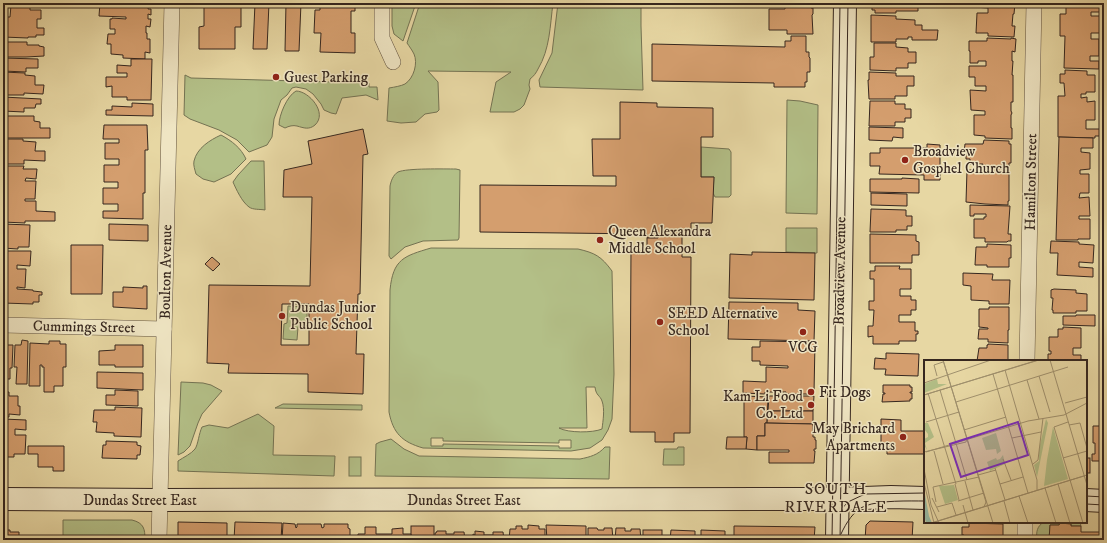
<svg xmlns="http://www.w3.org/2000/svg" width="1107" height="543" font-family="'IM FELL DW Pica',serif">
<rect width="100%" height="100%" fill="#e7d7a3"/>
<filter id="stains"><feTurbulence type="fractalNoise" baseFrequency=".005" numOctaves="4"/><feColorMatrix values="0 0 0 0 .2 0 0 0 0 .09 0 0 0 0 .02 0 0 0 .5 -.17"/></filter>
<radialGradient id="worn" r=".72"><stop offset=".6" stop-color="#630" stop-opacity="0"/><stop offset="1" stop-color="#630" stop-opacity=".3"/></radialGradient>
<!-- green -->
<g fill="#b3bf87" stroke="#747353" fill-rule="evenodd">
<polygon points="392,3 416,3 403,41 394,34 392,26"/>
<path d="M 420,3 L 553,3 C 550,26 550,49 538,69 C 536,73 534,76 530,79 L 529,85 L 530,89 L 524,105 L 520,109 L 514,112 L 490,112 L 496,82 L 511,72 L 428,71 L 438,82 L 439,110 L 437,112 L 425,114 L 416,122 L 401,123 L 387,121 L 389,88 C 395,87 401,86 405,84 C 414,78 418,63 414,54 C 412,50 409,46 407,43 Z"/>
<polygon points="558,3 641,3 641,26 643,90 540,87 539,80 552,53"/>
<polygon points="185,75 191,78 369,83 369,87 377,87 378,100 366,95 342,98 336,114 331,113 324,110 321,104 313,94 306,89 296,87 292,88 287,95 281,100 274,119 272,137 267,145 249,152 237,140 219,130 190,119 184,115"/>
<path d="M 296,91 C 309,91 328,113 315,125 C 309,130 304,128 297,126 C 293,125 289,126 285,128 L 279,125 C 279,115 287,96 296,91 Z"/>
<polygon points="787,100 800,101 818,105 817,214 786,213"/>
<path d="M 221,135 C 232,141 241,148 246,159 L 231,174 L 214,182 L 203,179 L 196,174 C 195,170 193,165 194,161 C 197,148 210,140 221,135 Z"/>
<polygon points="701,147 729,149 731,152 731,195 729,197 715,197 713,193 714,177 701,177"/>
<path d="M 251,161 L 264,161 L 265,210 C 260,209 253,210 249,207 C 242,202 236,189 233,182 L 238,175 Z"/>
<path d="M 456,169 L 460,170 L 459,238 L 458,240 L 423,241 L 405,247 L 391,259 L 389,256 L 390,186 C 391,181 393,175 398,172 C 407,168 444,169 456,169 Z"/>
<polygon points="786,228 817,228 817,253 786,252"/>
<path d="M 431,248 L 578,249 C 595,253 601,256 612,271 L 614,374 L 612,419 L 608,430 L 602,440 L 590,448 L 571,451 L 423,448 C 402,442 393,433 389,412 L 390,290 C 393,259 404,256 431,248 ZM 586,387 L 595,387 C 596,396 600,395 602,401 C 605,409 603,421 602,429 C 593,433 568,433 559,428 L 587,428 ZM 431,438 L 443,438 L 443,441 L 559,443 L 559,440 L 571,440 L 571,448 L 559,448 L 559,446 L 443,444 L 443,446 L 431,446 Z"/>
<polygon points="288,306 307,307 307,327 298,327 297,340 283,339 284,324 287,323"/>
<polygon points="181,382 203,383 211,385 222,391 202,414 198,423 190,446 184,452 178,455"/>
<polygon points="283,404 362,405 362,410 275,408"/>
<path d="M 258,414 L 274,426 L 273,455 L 335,456 L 334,476 L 178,471 L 178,461 C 184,457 191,454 195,449 C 198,445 199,433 202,427 L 209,425 L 228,428 Z"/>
<path d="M 391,439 L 404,449 L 419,456 L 580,459 C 590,457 598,455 605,447 L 610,447 L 609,479 L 375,476 L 376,444 L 380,442 Z"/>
<polygon points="678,447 684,447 684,465 663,465 664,449 677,449"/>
<rect x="349" y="457" width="12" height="19"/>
<path d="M 63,520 L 132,520 C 144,523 145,529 145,540 L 63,540 Z"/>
<path d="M 1044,522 L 1080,522 L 1081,526 L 1071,526 L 1071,524 L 1060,523 L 1059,525 L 1050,525 L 1049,540 L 1037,539 C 1036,532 1037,526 1044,522 Z"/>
</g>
<!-- building -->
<g fill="#d49e6e" stroke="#36271f" fill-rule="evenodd">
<polygon points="100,3 149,3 148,9 151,9 151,15 148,14 148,19 151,19 150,27 146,26 146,33 147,33 147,39 150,39 150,53 145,52 145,59 123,58 123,55 111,54 111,44 107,44 108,34 115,34 115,29 110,29 110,19 112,19 112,18 126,19 126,17 99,16"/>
<polygon points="200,3 236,3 236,5 241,5 241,27 235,27 235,49 199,49 199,27 204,26 204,5 200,5"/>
<polygon points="255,3 269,3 267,49 253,49"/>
<polygon points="286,3 301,3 299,51 285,51"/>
<polygon points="320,3 355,3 355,11 351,11 351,33 355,33 355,53 320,52 321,33 314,33 315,10 320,10"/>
<polygon points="785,3 814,3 814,4 812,4 811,8 813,8 813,14 812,15 813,34 787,34 787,30 769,30 769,9 785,9"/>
<polygon points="872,3 918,3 918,11 896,11 896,13 875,13 875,10 872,10"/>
<polygon points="959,3 1015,3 1014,14 1013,14 1012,26 1015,26 1014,37 988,36 988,33 976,33 977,13 988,13 988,8 959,6"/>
<polygon points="1063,3 1102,3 1102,12 1091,12 1091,16 1100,16 1100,33 1091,33 1091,39 1099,39 1099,56 1090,56 1090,61 1099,61 1099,69 1064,68 1065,36 1060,36 1060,14 1066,14 1066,6 1063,5"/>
<polygon points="11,5 30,6 30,10 41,10 41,19 37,19 37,28 44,28 44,35 36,35 36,37 28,37 28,38 3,37 3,17 10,17"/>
<polygon points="871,15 896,16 896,19 915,20 915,25 922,25 922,30 938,30 937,40 912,40 912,37 908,37 908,39 896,39 896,42 871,42"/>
<polygon points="791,36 806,36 806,52 809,52 809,57 810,58 810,72 807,72 807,82 805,82 805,87 774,87 774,83 652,81 652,44 785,47 785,41 791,41"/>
<polygon points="987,38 1011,39 1011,38 1016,39 1015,52 1012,51 1012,61 1013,61 1012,75 1013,75 1013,102 1011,102 1011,111 1012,113 1011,115 1011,128 1012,128 1012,139 985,138 985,136 974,135 974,115 985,115 985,111 971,110 970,90 986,91 986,86 975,86 975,77 969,77 969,66 986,66 986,61 978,61 978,63 970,63 970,51 969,51 969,41 987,41"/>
<polygon points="3,42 27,42 27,45 39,45 39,46 44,47 44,56 26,57 3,57"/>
<polygon points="874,43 896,43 896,47 908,48 908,52 916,52 916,63 908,63 908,68 896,68 896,71 870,70 870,57 874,57"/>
<polygon points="3,58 38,59 38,68 26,68 26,72 3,71"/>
<polygon points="131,59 152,59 151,100 127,100 127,97 112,97 112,86 106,87 106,77 127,77 127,73 117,73 117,65 131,66"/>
<polygon points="1065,70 1087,71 1087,75 1095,75 1095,92 1086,92 1086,94 1081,94 1081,98 1087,97 1087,102 1095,101 1095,120 1086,120 1086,129 1104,129 1104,136 1095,136 1095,138 1058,137 1058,96 1065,96 1064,83 1060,83 1060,74 1065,74"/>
<polygon points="3,72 25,73 25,75 35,76 35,85 44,85 43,94 24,93 24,95 3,95"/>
<polygon points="869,72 896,73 896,76 914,76 914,86 907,86 907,96 895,96 895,99 869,99 868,80 869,80"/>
<polygon points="3,97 41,99 41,104 36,104 35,108 24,108 24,112 3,111"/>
<polygon points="870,101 895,101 895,104 905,104 905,109 911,109 911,118 905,118 905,122 895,122 895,126 869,126"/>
<polygon points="620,102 657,103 657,107 713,108 713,137 701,137 701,177 714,177 712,223 691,223 691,235 658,234 658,238 647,238 647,234 480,232 480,185 616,186 616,176 593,176 592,139 620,139"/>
<polygon points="132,103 153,104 153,116 106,115 106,110 112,110 112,106 132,107"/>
<polygon points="3,116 34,116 34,121 40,122 40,128 50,128 50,138 3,138"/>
<polygon points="104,125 147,125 148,150 145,150 145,193 143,193 143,219 103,218 103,211 118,211 118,204 103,204 103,188 118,188 118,182 104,182 104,165 119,165 119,159 105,159 105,143 119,143 119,139 103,139"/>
<polygon points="869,127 903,128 903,138 893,137 892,141 869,140"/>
<path d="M 363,129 L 368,154 L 363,155 L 360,294 L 358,294 L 356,354 L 364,354 L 363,394 L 308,392 L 308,374 L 228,373 L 229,364 L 207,363 L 209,285 L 310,286 L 312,197 L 283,197 L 284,170 L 312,164 L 308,141 ZM 282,304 L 309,304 L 309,345 L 281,345 Z"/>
<polygon points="1059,137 1093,138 1093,148 1081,148 1081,152 1090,153 1090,169 1080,170 1080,174 1089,174 1089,193 1080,193 1079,198 1089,197 1090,216 1079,216 1079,219 1090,219 1090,239 1078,239 1078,240 1056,240"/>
<polygon points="3,139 23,139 23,141 36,142 35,151 45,151 45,161 24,160 24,164 3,164"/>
<polygon points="984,140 1009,141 1009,144 1011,144 1011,163 1009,163 1009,201 1008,201 1008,205 985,204 966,202 967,170 987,170 987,166 983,166 983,164 970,164 970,159 966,159 966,153 964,153 965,144 983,144"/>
<polygon points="927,144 940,145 940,180 924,180 924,175 879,174 880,166 870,166 870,153 880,153 880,148 927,148"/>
<polygon points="3,166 24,166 23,169 37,169 36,179 26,178 25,181 36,181 35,199 25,199 25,201 36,201 36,211 55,212 55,221 25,221 25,223 3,222"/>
<polygon points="902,178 919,179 919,193 870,192 870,179 902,179"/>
<polygon points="871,193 907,194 907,206 871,205"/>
<polygon points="970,205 1010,206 1008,234 1011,234 1011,241 1008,241 1007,242 985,242 985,238 974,238 974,219 984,219 984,217 986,217 986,214 974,214 974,216 970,216"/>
<polygon points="871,209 906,210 906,216 912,216 912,226 907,226 907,230 896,230 896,232 870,232"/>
<polygon points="3,224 30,225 29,247 18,247 18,249 3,248"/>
<polygon points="109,224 148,225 148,241 109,240"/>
<polygon points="658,234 682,234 682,257 691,257 690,433 674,433 674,442 655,442 655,432 630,432 631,250 647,251 647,238 658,238"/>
<polygon points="870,234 916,235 916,241 919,242 919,255 912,255 912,263 870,263"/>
<polygon points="1051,241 1079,242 1079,244 1094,245 1093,263 1079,262 1079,267 1093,268 1093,277 1057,275 1058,253 1050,253"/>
<polygon points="987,244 1011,245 1011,258 1009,258 1009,267 987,267 987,265 975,265 976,247 987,247"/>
<polygon points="71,245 103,245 102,294 71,294"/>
<polygon points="7,251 31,251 30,266 17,265 17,269 26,269 25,288 17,287 17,289 33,290 33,291 42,292 42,295 39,295 39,302 33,302 33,304 3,303 3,255 7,255"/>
<polygon points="752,252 815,253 814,300 729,298 730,254 752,255"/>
<polygon points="212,257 220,264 213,271 205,264"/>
<polygon points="875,266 900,266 899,269 911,269 911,289 900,289 900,296 911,296 911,300 916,300 916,310 911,310 911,315 899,315 899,322 915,322 915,331 918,331 918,334 916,334 916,341 899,341 899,344 873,344 873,336 868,337 868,326 873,326 874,310 869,310 869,301 874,301 874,279 870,279 870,271 875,271"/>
<polygon points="963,273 993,274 992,280 1010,280 1009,304 989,304 989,301 971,300 971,286 963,285"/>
<polygon points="143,286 147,286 147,309 113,307 113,292 123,292 123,287 143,288"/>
<polygon points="1054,289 1076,290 1076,293 1087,294 1087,311 1076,311 1076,313 1053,313 1053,310 1052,310 1053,298 1051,298 1051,290"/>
<polygon points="729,302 798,303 798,310 815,311 814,341 728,339"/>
<polygon points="989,307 1009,307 1009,330 1008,330 1008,343 988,342 988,339 978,339 979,329 988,329 988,328 979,327 979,309 989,309"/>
<polygon points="1076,315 1095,315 1095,326 1063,325 1063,316 1076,316"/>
<polygon points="1063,327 1081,328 1081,348 1073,348 1073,355 1081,355 1081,361 1048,361 1048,354 1051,354 1051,351 1049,351 1049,337 1058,337 1058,329 1063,329"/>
<polygon points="3,340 6,340 6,345 13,345 12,368 10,368 10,379 3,379"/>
<polygon points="22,340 28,341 27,384 16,384 17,367 14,367 15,345 21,345"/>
<polygon points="49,341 60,341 60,344 66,344 66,367 63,367 63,386 54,386 54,392 44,392 44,367 42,367 42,365 40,365 40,386 29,386 30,343 49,344"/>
<polygon points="760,341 815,342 814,393 813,394 786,394 786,392 765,392 765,394 743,393 743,381 766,382 766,367 788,368 788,366 760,365 760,361 752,361 752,347 760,347"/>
<polygon points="988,344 1008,345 1008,361 977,361 979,348 987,348 987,345 988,345"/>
<polygon points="115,345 143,345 143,367 115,367 115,365 99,365 99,351 115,350"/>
<polygon points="886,353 919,354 918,376 885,375 886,369 874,369 875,358 886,359"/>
<polygon points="97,372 143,373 143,390 97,388"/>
<polygon points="883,385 910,385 910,387 912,387 912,392 910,392 910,393 912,393 912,399 910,399 910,401 882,402 883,394 885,394 885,393 883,393"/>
<polygon points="115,390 138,391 138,406 106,405 106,395 115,395"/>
<polygon points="3,392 9,392 9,396 18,396 18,406 20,406 20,415 9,414 9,417 3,417"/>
<polygon points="744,396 768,397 767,423 765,423 765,436 757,436 757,450 746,449 747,437 744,437"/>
<polygon points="769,396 814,396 813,411 768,411"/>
<polygon points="115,407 142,408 141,437 114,436 114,433 96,432 97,422 93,422 94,410 115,410"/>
<polygon points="768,411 813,411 813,424 767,423"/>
<polygon points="3,419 26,420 26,430 15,429 15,435 26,435 25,454 14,454 14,457 3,457"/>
<polygon points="881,419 901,420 901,431 925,431 925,454 887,454 887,443 881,443"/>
<polygon points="765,423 813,424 813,437 815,437 815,440 816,440 816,449 814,449 814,451 815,451 814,463 769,463 769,452 789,452 789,450 757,450 757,436 765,436"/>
<polygon points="1093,426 1104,426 1104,461 1092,461 1092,454 1095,454 1095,443 1093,443"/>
<polygon points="727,437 747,437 746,449 726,449"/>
<polygon points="106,441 137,442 137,445 141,446 140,455 137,455 137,459 102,458 103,445 106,445"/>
<polygon points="28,446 64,446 64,471 53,471 53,467 38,467 38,454 28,454"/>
<rect x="1086" y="458" width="4" height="15"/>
<polygon points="870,521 913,522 912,540 865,540 866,525"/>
<polygon points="178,522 227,523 227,540 178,539"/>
<polygon points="235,522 282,523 281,540 234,540"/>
<polygon points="283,523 295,524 296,528 297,527 297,524 321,524 322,528 324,527 324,524 348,524 348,528 350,529 350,540 282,540"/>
<polygon points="969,523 1003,524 1003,540 963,540 964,535 962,535 962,527 969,527"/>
<polygon points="1060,523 1071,524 1071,526 1081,526 1081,532 1104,532 1104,540 1049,540 1050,525 1059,525"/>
<polygon points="528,525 539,526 539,529 545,529 545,540 509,540 510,529 516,529 516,526 522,526 522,529 528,529"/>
<polygon points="546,525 586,526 586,540 547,540"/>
<rect x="411" y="526" width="23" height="14"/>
<polygon points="734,526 815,527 814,540 734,540"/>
<polygon points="365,527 376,527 376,534 392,534 392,529 403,528 403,534 411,534 411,540 358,540 358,534 365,534"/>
<polygon points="588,528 597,528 598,530 604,530 604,528 612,528 613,540 588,540"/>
<polygon points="616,528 625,528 625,531 631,531 631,529 640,529 641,540 615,540"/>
<polygon points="3,530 10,530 10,532 19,532 19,540 3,540"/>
<rect x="643" y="530" width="19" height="10"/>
<polygon points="671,530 695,531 695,540 670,540"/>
<polygon points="701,530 725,531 725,540 701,540"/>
<polygon points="437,531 446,531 446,534 454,534 454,532 464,532 465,540 435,540 435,533 436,533"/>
<polygon points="475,531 484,532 484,535 493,535 493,532 503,532 504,540 473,540 473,534 475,535"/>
<rect x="41" y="536" width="21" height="4"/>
</g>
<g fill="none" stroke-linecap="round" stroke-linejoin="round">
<defs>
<g id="street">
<polyline points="382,3 382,38 393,62"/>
<polyline points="3,325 164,329"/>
<polyline points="1027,361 1034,3"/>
<polyline points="159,540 172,3"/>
<polyline points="1025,540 1025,522"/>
</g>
<g id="secondary">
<polyline points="3,499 160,500 837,499 891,497 925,498"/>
<polyline points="1086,500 1104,501"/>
<polyline points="837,540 845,3"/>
</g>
</defs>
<!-- street casing -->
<use href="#street" stroke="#625340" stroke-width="16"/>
<!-- secondary casing -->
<use href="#secondary" stroke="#36271f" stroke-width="24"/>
<!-- street -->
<use href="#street" stroke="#efe5c3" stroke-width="15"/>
<!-- secondary -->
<use href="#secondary" stroke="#efe5c3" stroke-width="22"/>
<!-- tram -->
<g stroke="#36271f" stroke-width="1">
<polyline points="1086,496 1104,497"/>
<polyline points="1086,504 1104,505"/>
<polyline points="840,512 845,505 850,501 865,494 925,493"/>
<path d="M 841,534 C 846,523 854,510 865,506 C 880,500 909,501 925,501"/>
<polyline points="832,540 840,3"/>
<polyline points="840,540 848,3"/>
</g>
</g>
<!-- markers -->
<g fill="#8f2418" stroke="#efe5c3" stroke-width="1.5">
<circle cx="276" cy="77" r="4"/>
<circle cx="905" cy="160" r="4"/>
<circle cx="600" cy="240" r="4"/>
<circle cx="282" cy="316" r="4"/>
<circle cx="660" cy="322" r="4"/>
<circle cx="803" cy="332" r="4"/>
<circle cx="811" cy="392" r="4"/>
<circle cx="811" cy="405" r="4"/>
<circle cx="903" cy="437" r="4"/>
</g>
<g text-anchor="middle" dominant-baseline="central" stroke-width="3" stroke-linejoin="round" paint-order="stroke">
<!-- poi labels -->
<g font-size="15" fill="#36271f" stroke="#efe5c3" text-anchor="start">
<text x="284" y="77">Guest Parking</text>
<text x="913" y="151">Broadview<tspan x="913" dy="17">Gosphel Church</tspan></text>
<text x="608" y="231">Queen Alexandra<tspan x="608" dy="17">Middle School</tspan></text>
<text x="290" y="307">Dundas Junior<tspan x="290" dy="17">Public School</tspan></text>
<text x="668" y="313">SEED Alternative<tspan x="668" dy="17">School</tspan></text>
<text x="803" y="347" text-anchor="middle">VCG</text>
<text x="819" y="392">Fit Dogs</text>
<text x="803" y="396" text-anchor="end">Kam Li Food<tspan x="803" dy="17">Co. Ltd</tspan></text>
<text x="895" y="428" text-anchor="end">May Brichard<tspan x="895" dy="17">Apartments</tspan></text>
</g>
<!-- street labels -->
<g font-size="15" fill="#36271f" stroke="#efe5c3">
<text transform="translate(1031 182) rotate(-89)">Hamilton Street</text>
<text transform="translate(840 271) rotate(-89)">Broadview Avenue</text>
<text transform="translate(166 272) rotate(-89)">Boulton Avenue</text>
<text transform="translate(84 327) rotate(1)">Cummings Street</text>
<text x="140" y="500">Dundas Street East</text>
<text x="464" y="500">Dundas Street East</text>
</g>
<!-- neighbourhood labels -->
<g font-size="16" letter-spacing="1" fill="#36271f" stroke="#efe5c3">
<text x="836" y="489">SOUTH<tspan x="836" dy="18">RIVERDALE</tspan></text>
</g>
</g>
<!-- overview -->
<g transform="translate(924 360)">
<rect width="163" height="163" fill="#e7d7a3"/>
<path d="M 13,19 L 14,24 L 23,24 L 0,33 L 0,24 ZM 122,59 L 124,63 L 113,117 L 110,105 L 115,101 L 115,89 ZM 0,63 L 4,63 L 10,77 L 1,83 L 3,90 L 0,85 L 0,79 L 4,77 L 4,74 L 0,69 ZM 129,67 L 144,119 L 120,126 L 123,100 ZM 72,73 L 77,91 L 73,94 L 72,89 L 62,90 L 58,78 ZM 79,95 L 81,104 L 66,111 L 63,102 L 72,98 L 73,100 L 76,99 ZM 30,125 L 34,140 L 21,144 L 15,126 Z" fill="#b3bf87"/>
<path d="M 0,129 L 5,156 L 8,163 L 2,163 L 0,155 Z" fill="#97baa3"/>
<path fill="none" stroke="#a0916e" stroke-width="1" d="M 19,0 L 69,163M 19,0 L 62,142 L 60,147M 126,0 L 163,125M 81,10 L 113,120 L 113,130M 69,14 L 104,133M 13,16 L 10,5 L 19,2M 115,16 L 126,52M 103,20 L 115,59M 0,23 L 67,0M 16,30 L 43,120M 4,33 L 32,124M 0,35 L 114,0M 0,35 L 115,0M 32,42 L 144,7M 141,43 L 163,37M 2,62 L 35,52M 144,62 L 130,67 L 159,163M 145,65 L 156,63 L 163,88M 40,70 L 82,57M 88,78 L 117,72M 10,91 L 19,124M 0,92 L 42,82 L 43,78M 2,92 L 104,61 L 140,55 L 163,43M 139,98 L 163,91M 79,99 L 87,120M 109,104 L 114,100 L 119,58M 71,108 L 81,140M 0,109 L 7,145 L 15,163M 54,115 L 72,110M 41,121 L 49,150M 0,123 L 10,163M 31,124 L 35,140M 76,124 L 99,117M 134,124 L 146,163M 121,128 L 132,163M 95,136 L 104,163M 8,138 L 15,152M 34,141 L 60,133M 80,141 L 86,163M 12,142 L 9,127 L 55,117M 39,145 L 44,163M 13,147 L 28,143 L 32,155M 7,163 L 163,115M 8,163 L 163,115"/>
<path fill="#7b2cbf" fill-opacity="0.15" stroke="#7b2cbf" stroke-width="2" d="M 94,62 L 104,95 L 37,117 L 26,84 Z"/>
<rect width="163" height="163" fill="none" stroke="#36271f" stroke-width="2"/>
</g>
<!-- margin -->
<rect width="1107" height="543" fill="none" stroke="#e7d7a3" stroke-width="16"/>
<rect x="4" y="4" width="1099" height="535" fill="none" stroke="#36271f" stroke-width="2"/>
<rect x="8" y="8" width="1091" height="527" fill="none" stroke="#36271f"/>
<rect width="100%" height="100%" filter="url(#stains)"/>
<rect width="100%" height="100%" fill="url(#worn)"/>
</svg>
